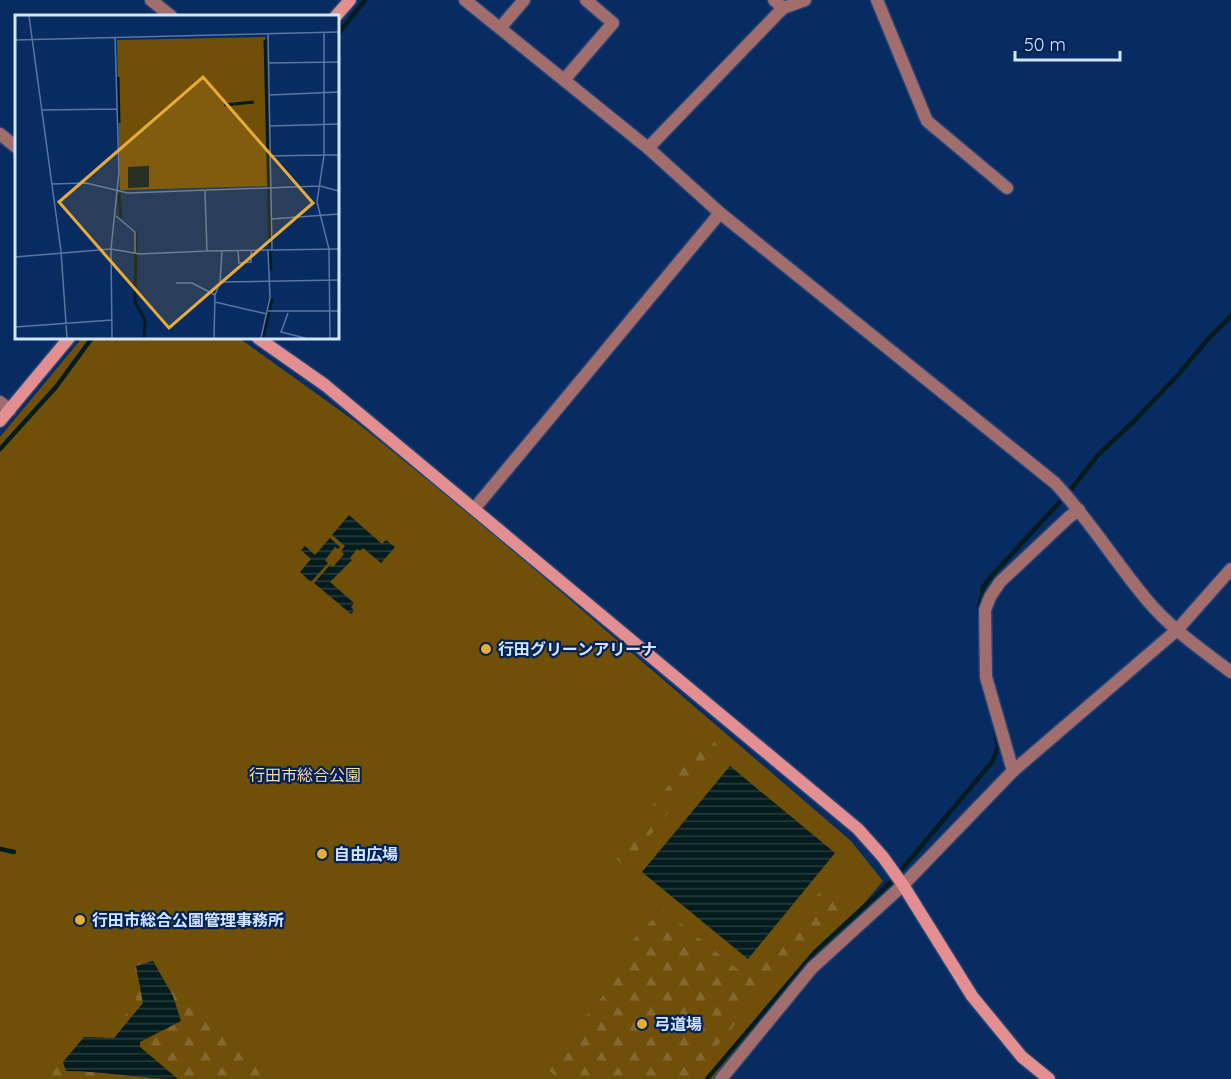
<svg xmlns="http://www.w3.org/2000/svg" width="1231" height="1079" font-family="Quicksand,'Noto Sans JP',sans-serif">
<defs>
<pattern id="forest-firs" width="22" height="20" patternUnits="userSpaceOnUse" patternTransform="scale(1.5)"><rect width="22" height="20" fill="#704f08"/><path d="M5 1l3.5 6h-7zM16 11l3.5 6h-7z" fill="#84682d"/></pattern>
<pattern id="water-rules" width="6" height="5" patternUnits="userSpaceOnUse" patternTransform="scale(1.5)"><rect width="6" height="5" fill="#041c1d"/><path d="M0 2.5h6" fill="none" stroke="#283d3f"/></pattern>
</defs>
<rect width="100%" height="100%" fill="#082c61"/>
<!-- green -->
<polygon fill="#704f08" points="82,338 239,338 356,422 470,514 851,841 883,881 716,1079 0,1079 0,437"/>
<!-- forest -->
<g fill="url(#forest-firs)">
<polygon points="708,737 721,748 625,866 612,855"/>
<polygon points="825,886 846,906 806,941 689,1079 559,1079 545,1067 614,982 630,943 663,909 746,976"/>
<polygon points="156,956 185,994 238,1045 283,1079 35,1079 76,1031 110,1034 136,1001 128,967"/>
</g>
<!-- water -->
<g fill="url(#water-rules)">
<polygon points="349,515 382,544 386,540 395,547 381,563 363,548 360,551 357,549 350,558 352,560 330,582 354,603 351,607 354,611 351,614 314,583 330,565 333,567 344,554 341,551 345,546 332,535"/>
<polygon points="330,538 340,547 338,549 335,547 325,560 328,563 311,582 300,572 311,559 301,550 305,546 315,555"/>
<polygon points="730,766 835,853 748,959 642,872"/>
<path d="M 153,961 L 173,996 L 181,1021 L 140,1042 L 140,1047 L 178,1079 C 140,1079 104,1071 66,1071 L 63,1062 L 84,1037 L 114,1038 L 143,1003 L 136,966 Z"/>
</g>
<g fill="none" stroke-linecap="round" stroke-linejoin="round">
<!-- stream -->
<g stroke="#041c1d" stroke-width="4.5">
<polyline points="338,34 365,0"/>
<polyline points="0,449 56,387 92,338"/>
<polyline points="980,616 979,610 983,587 996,571 1069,492 1098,455 1135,420 1177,376 1209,338 1231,316"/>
<polyline points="0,849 14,852"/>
<polyline points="707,1079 815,952 892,881 992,762 998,747 995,728"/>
</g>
<defs>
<g id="street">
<polyline points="151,0 171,16"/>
<polyline points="465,0 648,148 720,213 474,509"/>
<polyline points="774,0 783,8 805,0"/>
<polyline points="877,0 927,121 1007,188"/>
<polyline points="500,28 524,0"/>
<polyline points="564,80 613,23 586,0"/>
<polyline points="0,134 16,147"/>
<polyline points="648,148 783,8"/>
<path d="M 720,213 L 1055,483 C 1089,519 1115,562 1147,600 C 1170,628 1202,650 1231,672"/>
<polyline points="0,402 10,410"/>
<polyline points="1013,771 986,677 985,610 990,597 1000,582 1069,517 1079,510"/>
<polyline points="721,1079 812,968 903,885 1013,771 1177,630 1231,569"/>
</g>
<g id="secondary">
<polyline points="336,16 350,0"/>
<polyline points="258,338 325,385 858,829 883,857 903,885 972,996 1022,1057 1049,1079"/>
<polyline points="0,421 69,338"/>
</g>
</defs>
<!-- street casing -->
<use href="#street" stroke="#244677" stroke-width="15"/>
<!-- secondary casing -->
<use href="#secondary" stroke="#244677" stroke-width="15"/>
<!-- street -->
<use href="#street" stroke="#a26d6d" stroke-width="12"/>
<!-- secondary -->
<use href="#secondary" stroke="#e38e90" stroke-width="12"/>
</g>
<!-- markers -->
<g fill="#e9ab38" stroke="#025" stroke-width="2">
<circle cx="486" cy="649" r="6"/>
<circle cx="322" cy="854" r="6"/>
<circle cx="80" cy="920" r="6"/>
<circle cx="642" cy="1024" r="6"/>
</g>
<g text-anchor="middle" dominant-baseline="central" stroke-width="4.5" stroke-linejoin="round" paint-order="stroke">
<!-- poi labels -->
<g font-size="16" font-weight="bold" fill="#d2e4fe" stroke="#025" text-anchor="start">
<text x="498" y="649">行田グリーンアリーナ</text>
<text x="334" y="854">自由広場</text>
<text x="92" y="920">行田市総合公園管理事務所</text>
<text x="654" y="1024">弓道場</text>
</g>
<!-- park labels -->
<g font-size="16" fill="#fadba9" stroke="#025">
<text x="305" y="775">行田市総合公園</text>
</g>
</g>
<!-- overview -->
<g transform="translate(15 15)">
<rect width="324" height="324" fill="#082c61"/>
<path d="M 250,22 L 254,171 L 105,175 L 102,25 Z" fill="#704f08"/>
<path d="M 144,26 L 136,45 L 140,61 L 146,70 L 158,74 L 184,64 L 184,75 L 180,78 L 182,92 L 154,91 L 127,97 L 110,49 L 106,49 L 106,71 L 105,27 ZM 125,118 L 128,149 L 111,150 L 111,168 L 106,168 L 107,119 Z" fill="#704f08"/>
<path d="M 134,151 L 134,172 L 113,173 L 113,152 Z" fill="#041c1d"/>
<path fill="none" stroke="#041c1d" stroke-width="3" d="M 250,25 L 255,231M 103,62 L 104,108M 209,90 L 239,87M 104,178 L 106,203M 121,216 L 120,287 L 130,305 L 129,323M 255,236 L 256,255M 248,323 L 257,284"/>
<path fill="none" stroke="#5976a0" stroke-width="1.5" d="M 14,1 L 46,236 L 52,323M 309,18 L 309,140 L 324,140M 253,19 L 257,235M 0,25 L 324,17M 253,48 L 324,47M 254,80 L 324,77M 27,95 L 102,94M 254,111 L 324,109M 255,141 L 309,140 L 302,187 L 314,234 L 315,323M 37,169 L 71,168 L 113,178 L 305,171 L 324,176M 190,176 L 192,236 L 324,234M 101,201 L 120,217 L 120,238M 256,204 L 324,199M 223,236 L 224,248 L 236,247 L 236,235M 0,242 L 96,234 L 125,239 L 192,236M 205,267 L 207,236M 161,268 L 177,268 L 200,280M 200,287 L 252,299M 253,296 L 324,296M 273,298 L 266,317 L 290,323M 0,312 L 97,305M 97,323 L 96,234 L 104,157 L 100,22M 199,323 L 200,280 L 205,267 L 324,265M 246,323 L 255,283 L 253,235"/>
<path fill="#e9ab38" fill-opacity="0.15" stroke="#e9ab38" stroke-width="3" d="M 188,62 L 298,188 L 154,313 L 44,187 Z"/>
<rect width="324" height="324" fill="none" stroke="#d2e4fe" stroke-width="3"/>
</g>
<!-- scale -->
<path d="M1015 51v9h105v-9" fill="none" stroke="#d2e4fe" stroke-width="3"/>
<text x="1024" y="51" font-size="18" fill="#d2e4fe" stroke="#002255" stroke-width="4.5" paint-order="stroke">50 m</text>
</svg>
